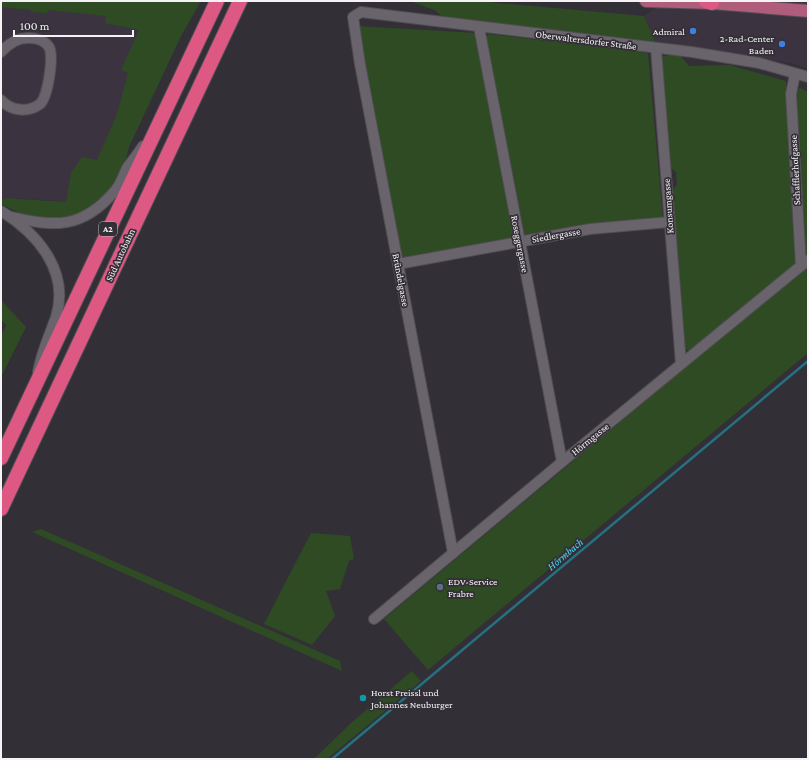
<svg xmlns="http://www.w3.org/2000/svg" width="809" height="760" font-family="'Crimson Pro',serif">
<rect width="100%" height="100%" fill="#332f36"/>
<!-- built -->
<g fill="#3c3340">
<polygon points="1,1 191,1 70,214 60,201 7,198 1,200"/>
<polygon points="667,1 808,1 808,69 791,63 656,43 644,16"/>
</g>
<!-- green -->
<g fill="#2e4b24">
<path d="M 1,1 L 201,1 L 181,36 L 129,147 C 123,177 103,209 72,217 C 63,220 50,219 41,219 C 28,218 13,210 1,204 L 1,200 L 7,198 L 66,202 L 71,173 L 82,157 L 97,160 L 117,114 L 128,73 L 121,70 L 139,30 L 105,23 L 106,16 L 48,10 L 47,13 L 31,12 L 31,10 L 1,7 Z"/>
<polygon points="410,1 478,1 644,16 656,43 446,19 434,10"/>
<polygon points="358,26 476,33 514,234 509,241 405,260 401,258"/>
<polygon points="489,34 648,53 663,219 530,237 525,236 486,37"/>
<polygon points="669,55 680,55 689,66 729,65 786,81 796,264 691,351 684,349 671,190 677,185 676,172 671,168 659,61 662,57"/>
<polygon points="800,88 808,92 807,255 803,251 795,92"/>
<polygon points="808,265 808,353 428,670 384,619"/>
<polygon points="1,300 26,327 1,377 1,336 6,325 1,320"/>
<polygon points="41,529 340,661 342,671 32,532"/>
<polygon points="311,533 350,536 354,559 349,561 340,589 326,591 335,616 312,645 264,624"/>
<polygon points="412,671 421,681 327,759 314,759 351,723"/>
</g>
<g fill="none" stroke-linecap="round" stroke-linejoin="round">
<!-- stream -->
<polyline stroke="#257182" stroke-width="2.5" points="332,759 808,361"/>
<defs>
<g id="minor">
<polyline points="479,27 562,462"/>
<polyline points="656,49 681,364"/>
<path d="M 1,52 C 9,43 18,37 30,38 C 37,38 45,41 49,47 C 54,56 48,97 40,104 C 28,113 11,111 1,100"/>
<polyline points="795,74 791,94 801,266"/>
<path d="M 1,211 C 37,233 70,271 56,317 C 49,337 42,350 38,372"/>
<path d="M 12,217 C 54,227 82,229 114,192 C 120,186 123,176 127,168 C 132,161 138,154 143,146"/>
<polyline points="398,264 590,229 669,222"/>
<polyline points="453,553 360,64 353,17 361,12 692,52 759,63 808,77"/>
<polyline points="374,619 562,462 808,260"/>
</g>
<polyline id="major" points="646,1 712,3 808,11"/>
<g id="highway">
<polyline points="706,1 712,3"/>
<polyline points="1,458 217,1"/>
<polyline points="1,509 240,1"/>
</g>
</defs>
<!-- minor casing -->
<use href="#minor" stroke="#504c51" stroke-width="12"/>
<!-- major casing -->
<use href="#major" stroke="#504c51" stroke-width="14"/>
<!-- highway casing -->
<use href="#highway" stroke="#504c51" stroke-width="16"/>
<!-- minor -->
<use href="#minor" stroke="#69636b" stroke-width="10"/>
<!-- major -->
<use href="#major" stroke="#af5d7a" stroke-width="12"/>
<!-- highway -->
<use href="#highway" stroke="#dd5984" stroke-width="14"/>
</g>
<!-- markers -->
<g fill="#3f7fe0" stroke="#332f36" stroke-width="1.5">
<circle cx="693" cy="31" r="4"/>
<circle cx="782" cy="44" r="4"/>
</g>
<circle fill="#5c6f8a" stroke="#332f36" stroke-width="1.5" cx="440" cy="587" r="4"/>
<circle fill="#0f9aa8" stroke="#332f36" stroke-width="1.5" cx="363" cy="698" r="4"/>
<g text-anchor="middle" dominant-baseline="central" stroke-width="3.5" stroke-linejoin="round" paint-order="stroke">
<!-- shield labels -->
<rect fill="#332f36" stroke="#bcb8bd" stroke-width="1" x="99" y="222" width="18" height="14" rx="3"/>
<g font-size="9" font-weight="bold" fill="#f6f3f7">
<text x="108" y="229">A2</text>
</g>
<!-- poi labels -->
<g font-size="10" fill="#f6f3f7" stroke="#332f36" text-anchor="end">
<text x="685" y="31">Admiral</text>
<text x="774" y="38">2-Rad-Center<tspan x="774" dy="12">Baden</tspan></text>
<text x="448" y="581" text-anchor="start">EDV-Service<tspan x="448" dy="12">Frabre</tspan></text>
<text x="371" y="692" text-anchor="start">Horst Preissl und<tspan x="371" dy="12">Johannes Neuburger</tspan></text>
</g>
<!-- street labels -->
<g font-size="10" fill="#f6f3f7" stroke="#332f36">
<text transform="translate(586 40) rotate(7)">Oberwaltersdorfer Straße</text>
<text transform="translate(795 170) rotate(-93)">Schafflerhofgasse</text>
<text transform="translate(668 206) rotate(-94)">Konsumgasse</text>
<text transform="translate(556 235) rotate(-10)">Siedlergasse</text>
<text transform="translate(520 244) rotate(79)">Roseggergasse</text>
<text transform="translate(120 255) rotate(-65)">Süd Autobahn</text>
<text transform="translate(401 280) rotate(79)">Bründelgasse</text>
<text transform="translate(590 439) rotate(-39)">Hörmgasse</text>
</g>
<!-- water labels -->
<g font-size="11" font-style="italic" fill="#4bdaf8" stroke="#332f36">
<text transform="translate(565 554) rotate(-40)">Hörmbach</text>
</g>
</g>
<!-- border -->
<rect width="809" height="760" fill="none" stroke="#f6f3f7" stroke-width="4"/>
<!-- scale -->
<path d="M14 30v6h119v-6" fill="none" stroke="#f6f3f7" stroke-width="2"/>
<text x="20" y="30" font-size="12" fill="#f6f3f7" stroke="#332f36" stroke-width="3" paint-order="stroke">100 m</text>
</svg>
